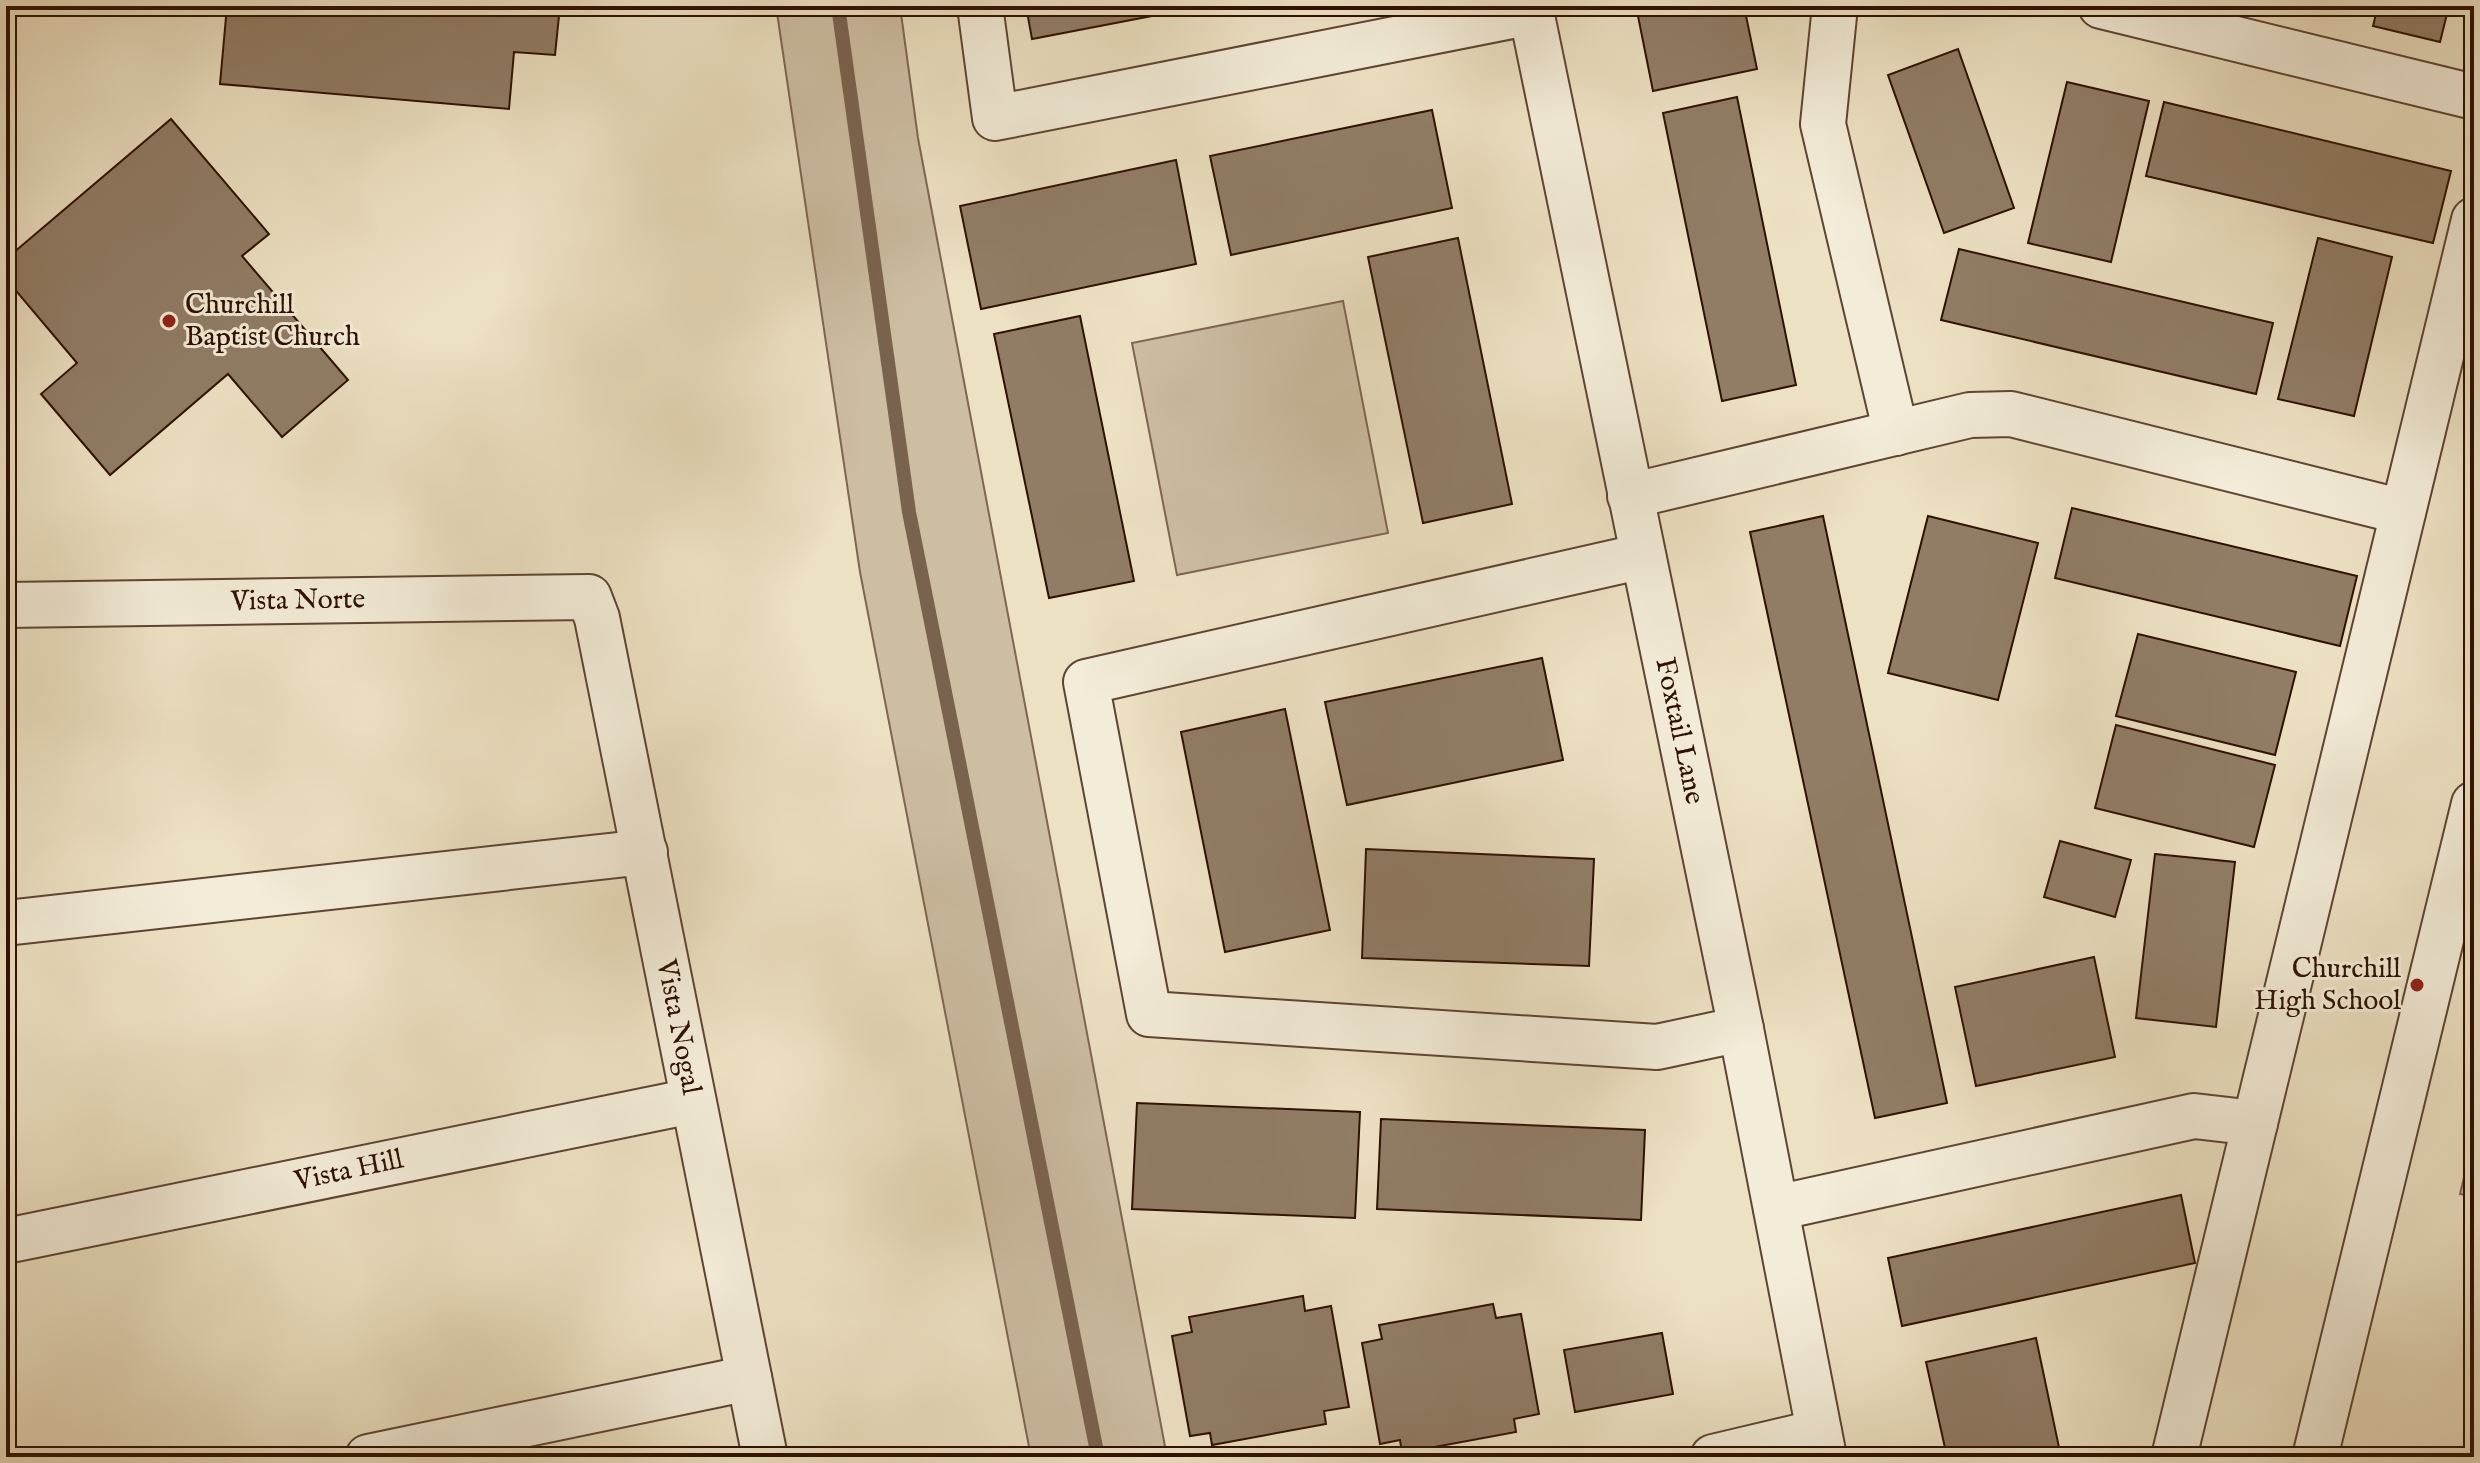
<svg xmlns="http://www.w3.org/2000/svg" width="2480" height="1463" font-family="'IM FELL English',serif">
<rect width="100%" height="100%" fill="#ede1c3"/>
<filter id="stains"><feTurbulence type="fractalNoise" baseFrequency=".0025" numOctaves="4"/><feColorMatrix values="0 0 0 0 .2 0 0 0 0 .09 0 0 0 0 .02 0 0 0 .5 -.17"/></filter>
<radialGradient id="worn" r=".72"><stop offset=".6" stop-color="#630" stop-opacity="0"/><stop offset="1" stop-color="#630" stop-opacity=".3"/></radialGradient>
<!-- green -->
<g fill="#cdbda2" stroke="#7e6652" stroke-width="2">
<polygon points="776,6 900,6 918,138 1167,1457 1031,1457 860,572"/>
<polygon points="1343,301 1388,533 1177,575 1132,343"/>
<polygon points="2474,1136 2474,1197 2460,1194"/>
</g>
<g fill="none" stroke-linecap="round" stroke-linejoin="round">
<!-- stream -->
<polyline stroke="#7a634e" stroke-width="14" points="838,6 909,512 1098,1457"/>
</g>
<!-- building -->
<g fill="#917d66" stroke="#2e1002" stroke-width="2">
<polygon points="227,6 560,6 555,55 514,52 509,109 220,84"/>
<polygon points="1026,6 1204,6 1032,39"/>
<polygon points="1636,6 1744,6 1757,69 1653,91"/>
<polygon points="2378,6 2449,6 2440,42 2373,26"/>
<polygon points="1958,49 2014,208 1944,233 1888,75"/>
<polygon points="2067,82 2149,101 2111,262 2028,243"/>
<polygon points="1737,97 1796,385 1722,401 1663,113"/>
<polygon points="2164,102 2451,171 2433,243 2146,176"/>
<polygon points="1432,110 1452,208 1231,255 1210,156"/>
<polygon points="171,119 269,234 242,256 348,380 282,437 228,374 110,475 41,394 77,363 6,279 6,259"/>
<polygon points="1176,160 1196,264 981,309 960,206"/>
<polygon points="1458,238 1512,504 1423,523 1368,257"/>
<polygon points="2318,238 2392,257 2354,416 2278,399"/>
<polygon points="1959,249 2273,323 2256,394 1941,320"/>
<polygon points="1080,316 1134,581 1049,598 994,334"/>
<polygon points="2072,508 2357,576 2340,646 2055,578"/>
<polygon points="1823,516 1947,1103 1875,1118 1750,532"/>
<polygon points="1928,516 2038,543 1998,700 1888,673"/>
<polygon points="2138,634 2296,672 2275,755 2116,716"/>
<polygon points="1542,658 1563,760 1347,805 1325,702"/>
<polygon points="1285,709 1330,930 1225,952 1181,732"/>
<polygon points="2116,725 2275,765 2254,847 2095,808"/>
<polygon points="2060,841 2131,860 2115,917 2044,897"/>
<polygon points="1366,849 1594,859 1589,966 1362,958"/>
<polygon points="2155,854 2235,862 2216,1027 2136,1018"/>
<polygon points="2094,957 2115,1057 1976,1086 1955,987"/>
<polygon points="1137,1103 1360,1112 1355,1218 1132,1209"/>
<polygon points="1381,1119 1645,1130 1641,1220 1377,1209"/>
<polygon points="2181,1195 2195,1263 1902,1326 1888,1258"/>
<polygon points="1303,1296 1305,1311 1331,1306 1349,1407 1324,1411 1326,1424 1212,1445 1210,1433 1190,1436 1172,1336 1192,1332 1189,1317"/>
<polygon points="1493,1304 1496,1318 1521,1314 1539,1414 1514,1419 1516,1432 1402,1453 1400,1440 1380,1444 1362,1343 1382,1339 1379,1325"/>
<polygon points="1662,1333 1673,1394 1575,1412 1564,1350"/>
<polygon points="2036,1338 2061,1457 1947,1457 1926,1362"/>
</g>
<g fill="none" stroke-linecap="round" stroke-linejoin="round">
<defs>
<g id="minor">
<polyline points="980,6 995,118 1532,12"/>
<polyline points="1530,6 1741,1029 1824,1457"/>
<polyline points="1835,6 1823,124 1896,433"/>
<polyline points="2101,6 2474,97"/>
<polyline points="1630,496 1970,415 2011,414 2403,512"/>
<polyline points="1643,556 1086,682 1149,1014 1657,1047 1741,1029"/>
<polyline points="6,605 589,597 597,618 765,1457"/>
<polyline points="6,923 645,852"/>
<polyline points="1776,1208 2194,1116 2255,1123"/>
<polyline points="6,1241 692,1101"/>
<polyline points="368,1457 749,1378"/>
<polyline points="1713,1457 1819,1432"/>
<polyline points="2174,1457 2474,220"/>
<polyline points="2315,1457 2474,804"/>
</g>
</defs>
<!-- minor casing -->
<use href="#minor" stroke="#5e4432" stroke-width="48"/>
<!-- minor -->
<use href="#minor" stroke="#f3ecd8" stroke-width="44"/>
</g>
<!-- markers -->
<g fill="#8f2418" stroke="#f3ecd8" stroke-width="3">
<circle cx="169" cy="321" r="8"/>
<circle cx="2417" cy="985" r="8"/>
</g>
<g text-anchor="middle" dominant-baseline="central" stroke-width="6" stroke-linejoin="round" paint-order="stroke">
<!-- poi labels -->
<g font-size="28" fill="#2e1002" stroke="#f3ecd8" text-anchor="start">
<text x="185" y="305">Churchill<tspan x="185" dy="32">Baptist Church</tspan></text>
<text x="2401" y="969" text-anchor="end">Churchill<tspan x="2401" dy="32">High School</tspan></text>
</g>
<!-- street labels -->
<g font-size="28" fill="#2e1002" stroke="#f3ecd8">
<text transform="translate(298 601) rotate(-1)">Vista Norte</text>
<text transform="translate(1679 731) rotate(78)">Foxtail Lane</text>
<text transform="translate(678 1027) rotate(79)">Vista Nogal</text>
<text transform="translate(349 1171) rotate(-12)">Vista Hill</text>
</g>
</g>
<!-- margin -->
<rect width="2480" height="1463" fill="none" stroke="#ede1c3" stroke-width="32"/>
<rect x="8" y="8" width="2464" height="1447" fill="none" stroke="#2e1002" stroke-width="4"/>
<rect x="16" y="16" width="2448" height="1431" fill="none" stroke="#2e1002" stroke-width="2"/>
<rect width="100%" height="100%" filter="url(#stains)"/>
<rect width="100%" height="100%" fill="url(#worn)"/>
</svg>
